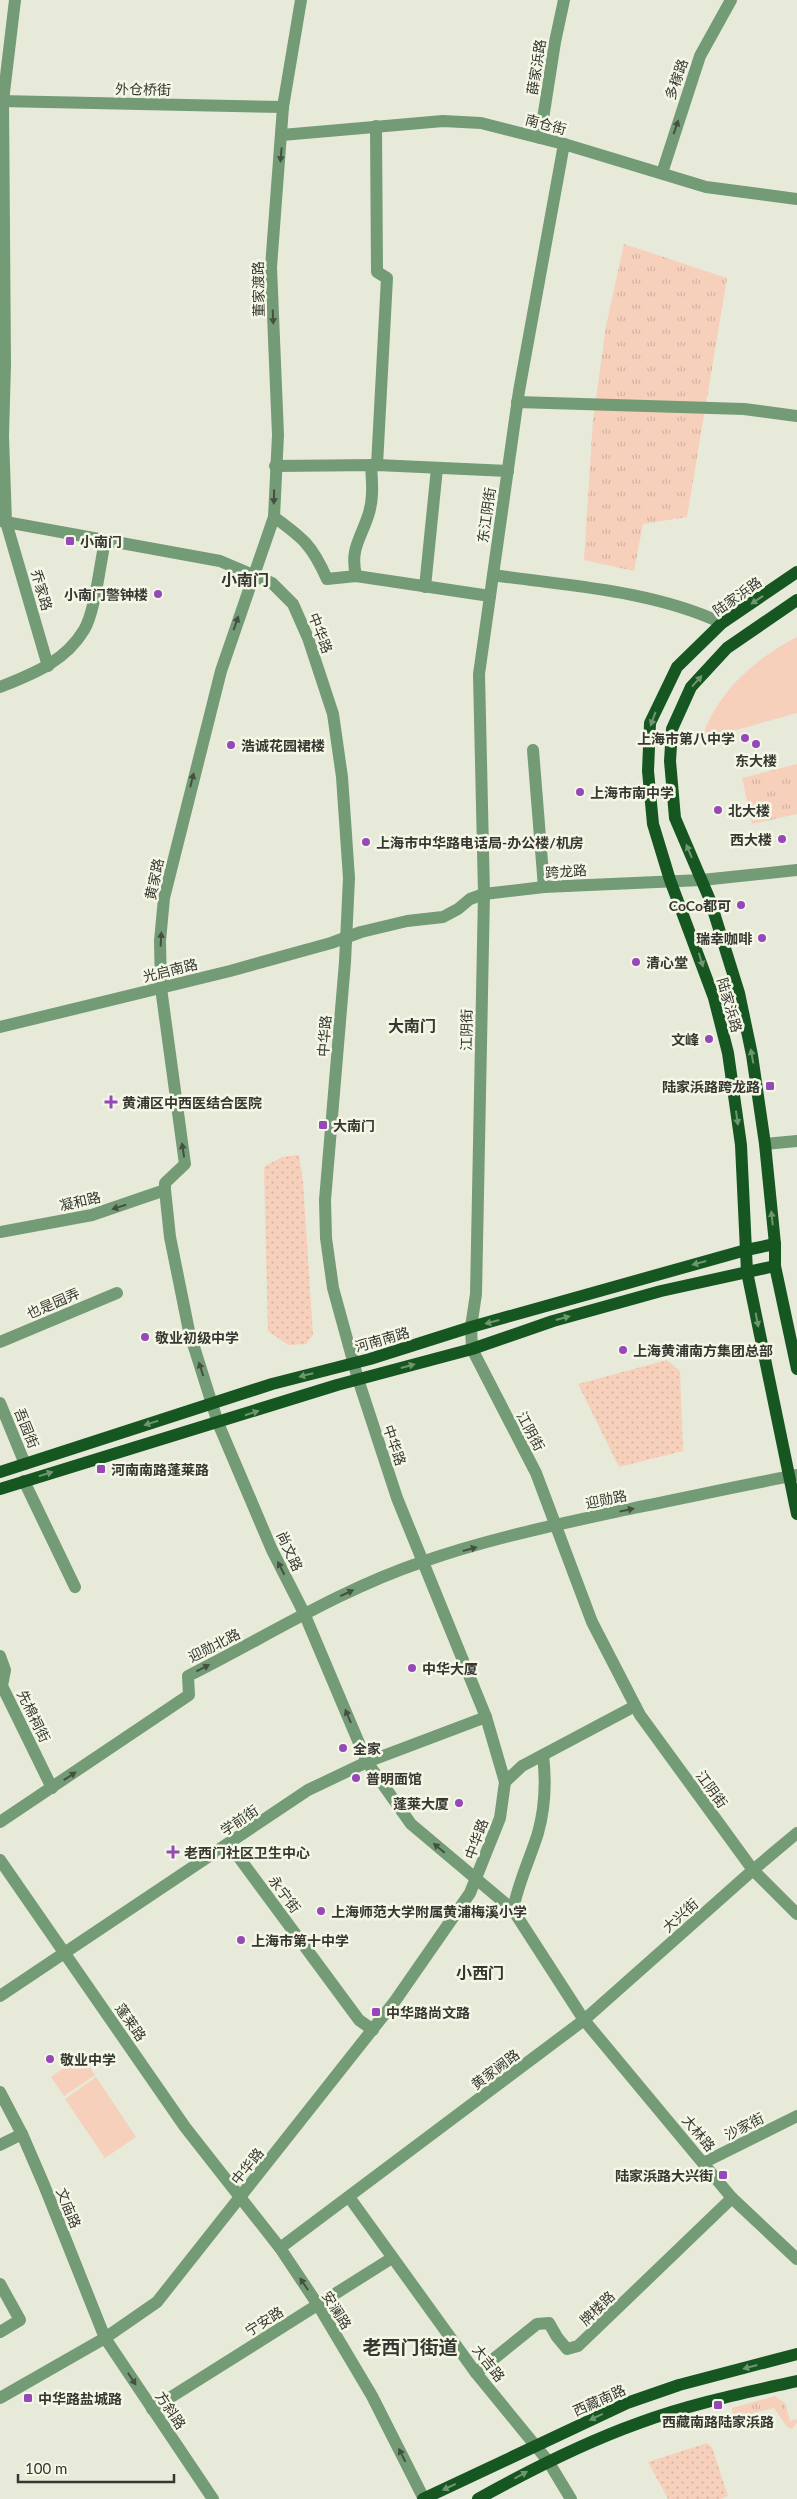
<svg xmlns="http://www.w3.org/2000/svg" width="797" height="2499" font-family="Lato,'Noto Sans SC',sans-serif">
<defs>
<pattern id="grass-tufts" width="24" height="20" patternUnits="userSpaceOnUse" patternTransform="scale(1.25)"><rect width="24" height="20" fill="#f6d0bb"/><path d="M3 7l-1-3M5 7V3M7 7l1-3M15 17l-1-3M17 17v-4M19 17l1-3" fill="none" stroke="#d4b3a1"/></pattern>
<pattern id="park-dots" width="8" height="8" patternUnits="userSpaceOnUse" patternTransform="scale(1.25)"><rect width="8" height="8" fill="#f6d0bb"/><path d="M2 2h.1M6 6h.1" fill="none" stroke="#d4b3a1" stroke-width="1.8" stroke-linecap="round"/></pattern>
</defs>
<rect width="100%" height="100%" fill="#e7ead9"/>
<!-- grass -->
<g fill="url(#grass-tufts)">
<polygon points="624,244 727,278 687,517 643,524 634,571 584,560 593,420 606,326"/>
<polygon points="797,764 797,814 752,824 742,778"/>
<polygon points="775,2396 785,2403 790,2421 797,2419 797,2423 792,2429 787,2427 774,2408 745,2415 734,2430 732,2408"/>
</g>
<!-- park -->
<g fill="url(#park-dots)">
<polygon points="299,1155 303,1182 313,1335 306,1344 288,1345 268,1331 264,1167 282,1157"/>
<polygon points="667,1360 680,1371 683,1451 619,1467 578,1384"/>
<polygon points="707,2443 712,2447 728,2496 721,2499 668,2499 648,2462"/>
</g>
<!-- garden -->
<g fill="#f6d0bb">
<path d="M 797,637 L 797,713 L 701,740 C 716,693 754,659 797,637 Z"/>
<polygon points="82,2055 95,2075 64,2096 51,2077"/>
<polygon points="96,2077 136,2137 105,2158 65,2099"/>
</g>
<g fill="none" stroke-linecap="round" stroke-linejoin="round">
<!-- minor -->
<g stroke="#739b75" stroke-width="12">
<polyline points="15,0 3,101 5,364 3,436 6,522 48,666"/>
<polyline points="301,0 283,107 271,267 278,435 274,517 221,671 164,898 160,941 161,988 185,1164 165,1183 165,1190 170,1237 189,1331 218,1423 272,1550 304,1613 367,1762 411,1824 513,1910 584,2020 732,2198 797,2259"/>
<polyline points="0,101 283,107"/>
<polyline points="376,126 377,272 387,278 377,465"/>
<polyline points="282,135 443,121 481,123 564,144 706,187 797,199"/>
<polyline points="540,138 555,42 564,0"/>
<polyline points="564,144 519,391 479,674 484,894 476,1294 471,1327 472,1349 536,1473 592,1622 640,1715 753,1870 797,1914"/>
<polyline points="662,173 700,56 731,0"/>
<polyline points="517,402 744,409 797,416"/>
<polyline points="275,466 377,465 508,471"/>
<path d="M 274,517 C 303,538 312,545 327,579 L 356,576 L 490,596"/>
<polyline points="0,521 220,561 272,583 293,604 308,638 333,714 342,777 349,878 345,962 325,1200 326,1238 333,1288 358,1379 397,1498 486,1717 505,1782 500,1818 470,1893 395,2001 157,2302 105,2338 0,2398"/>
<path d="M 493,575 C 569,586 651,590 722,623"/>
<path d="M 356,576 C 350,549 360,540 368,516 C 374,499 372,482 371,465"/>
<polyline points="425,587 437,468"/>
<path d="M 0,687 C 32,674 65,662 84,630 C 95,612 100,564 105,541"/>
<polyline points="533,750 544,887"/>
<polyline points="0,1027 230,971 331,943 361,932 407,921 443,917 458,909 470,899 484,894 544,887 702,880 797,870"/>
<polyline points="765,1144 797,1141"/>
<polyline points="0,1232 92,1215 165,1190"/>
<polyline points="0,1342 117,1293"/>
<polyline points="0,1403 25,1464"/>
<polyline points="24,1481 75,1587"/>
<polyline points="0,1656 5,1670 2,1686 52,1788"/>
<polyline points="505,1782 522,1766 635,1706"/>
<path d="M 0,1822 L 189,1695 L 188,1676 C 266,1637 339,1590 422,1562 C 490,1538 564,1523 634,1508 C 689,1497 743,1485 797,1475"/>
<polyline points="229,1844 359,2020 373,2030"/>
<polyline points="0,1860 185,2127 280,2248 318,2305 372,2396 424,2499"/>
<path d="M 513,1910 C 518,1883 530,1859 538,1833 C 545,1808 546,1780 543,1755"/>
<polyline points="0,1996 308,1790 367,1762 486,1717"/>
<polyline points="0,2092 22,2134 44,2185 105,2338 213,2499"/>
<polyline points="0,2145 22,2134"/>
<polyline points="705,2162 797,2116"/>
<polyline points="349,2197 476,2373 548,2461 571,2499"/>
<polyline points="280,2248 584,2020 753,1870 797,1833"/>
<polyline points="0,2284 20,2320 0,2332"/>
<polyline points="476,2373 537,2324 549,2323 557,2337 567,2349 578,2346 732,2198"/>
<polyline points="152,2409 392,2258"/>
</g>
<!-- major -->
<g stroke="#165621" stroke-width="12">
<polyline points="797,572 722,623 677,667 650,723 648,771 653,824 670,880 714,998 728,1053 741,1145 747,1272 797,1514"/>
<polyline points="797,600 727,648 691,687 672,729 670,761 675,818 710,900 739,993 752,1055 765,1144 775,1244 775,1266 797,1369"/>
<polyline points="0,1472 272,1384 370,1359 471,1327 746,1250 775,1244"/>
<polyline points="0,1489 337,1385 472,1349 553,1321 661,1291 775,1266"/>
<polyline points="423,2499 627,2403 679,2385 797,2354"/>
<path d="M 478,2499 C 530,2470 583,2443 639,2423 C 690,2404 744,2393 797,2381"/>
</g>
</g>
<!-- one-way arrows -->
<defs><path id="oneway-solid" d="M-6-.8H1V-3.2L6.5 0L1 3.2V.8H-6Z" transform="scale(1.25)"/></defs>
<g fill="#455042">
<use href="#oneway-solid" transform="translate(676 127) rotate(-71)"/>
<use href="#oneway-solid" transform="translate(281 155) rotate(95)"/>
<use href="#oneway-solid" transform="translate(273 317) rotate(88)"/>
<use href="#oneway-solid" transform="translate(274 497) rotate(91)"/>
<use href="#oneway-solid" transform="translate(236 623) rotate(-71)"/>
<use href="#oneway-solid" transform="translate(192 780) rotate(-76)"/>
<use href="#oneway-solid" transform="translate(161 939) rotate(-87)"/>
<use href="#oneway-solid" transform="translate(183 1150) rotate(-99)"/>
<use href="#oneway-solid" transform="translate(119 1207) rotate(162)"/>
<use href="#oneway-solid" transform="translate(201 1369) rotate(-108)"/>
<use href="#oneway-solid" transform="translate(627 1510) rotate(-12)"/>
<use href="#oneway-solid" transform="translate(470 1549) rotate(-15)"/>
<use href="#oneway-solid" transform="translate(281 1568) rotate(-117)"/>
<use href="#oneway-solid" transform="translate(347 1593) rotate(-25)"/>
<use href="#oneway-solid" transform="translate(203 1668) rotate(-27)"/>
<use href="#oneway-solid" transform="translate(348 1716) rotate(-113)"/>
<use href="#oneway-solid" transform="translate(70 1776) rotate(-34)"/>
<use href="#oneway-solid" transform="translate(439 1848) rotate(-140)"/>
<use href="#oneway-solid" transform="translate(304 2284) rotate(-124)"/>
<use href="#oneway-solid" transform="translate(132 2379) rotate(57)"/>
<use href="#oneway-solid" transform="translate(402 2455) rotate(-117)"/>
</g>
<g fill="#6f9670">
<use href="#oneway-solid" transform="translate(757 600) rotate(146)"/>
<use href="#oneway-solid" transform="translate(697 681) rotate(-48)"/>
<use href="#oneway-solid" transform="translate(653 719) rotate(110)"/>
<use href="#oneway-solid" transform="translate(689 851) rotate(-113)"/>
<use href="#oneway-solid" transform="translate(701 960) rotate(73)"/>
<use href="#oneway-solid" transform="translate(752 1056) rotate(-100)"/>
<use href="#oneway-solid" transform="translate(737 1118) rotate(82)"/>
<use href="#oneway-solid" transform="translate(772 1218) rotate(-96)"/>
<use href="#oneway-solid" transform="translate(699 1263) rotate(165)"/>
<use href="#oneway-solid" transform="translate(563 1318) rotate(-15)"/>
<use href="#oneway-solid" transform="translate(757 1320) rotate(79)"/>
<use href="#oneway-solid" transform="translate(492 1322) rotate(165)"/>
<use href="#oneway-solid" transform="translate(408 1366) rotate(-15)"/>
<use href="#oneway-solid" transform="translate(306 1375) rotate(166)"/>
<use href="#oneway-solid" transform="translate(252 1413) rotate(-18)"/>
<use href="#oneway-solid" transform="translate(151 1423) rotate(162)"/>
<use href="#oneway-solid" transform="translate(46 1474) rotate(-17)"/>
<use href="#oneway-solid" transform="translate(750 2367) rotate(165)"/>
<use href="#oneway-solid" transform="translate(596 2417) rotate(155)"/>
<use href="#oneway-solid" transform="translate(521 2475) rotate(-29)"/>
<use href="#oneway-solid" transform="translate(449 2487) rotate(155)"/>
</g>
<!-- markers -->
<g fill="#9648b9" stroke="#f4f7e6" stroke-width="2">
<rect x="65" y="536" width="10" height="10" rx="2.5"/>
<circle cx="158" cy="594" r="5"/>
<circle cx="745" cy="738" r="5"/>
<circle cx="756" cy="744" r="5"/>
<circle cx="231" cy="745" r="5"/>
<circle cx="580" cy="792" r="5"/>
<circle cx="718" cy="810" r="5"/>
<circle cx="782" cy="839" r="5"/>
<circle cx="366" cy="842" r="5"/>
<circle cx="741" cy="905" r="5"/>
<circle cx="762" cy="938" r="5"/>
<circle cx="636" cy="962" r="5"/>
<circle cx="709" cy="1039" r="5"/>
<rect x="765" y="1081" width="10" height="10" rx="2.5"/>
<path d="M108.5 1094.5h5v5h5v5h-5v5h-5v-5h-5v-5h5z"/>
<rect x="318" y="1120" width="10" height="10" rx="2.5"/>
<circle cx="145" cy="1337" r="5"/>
<circle cx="623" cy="1350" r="5"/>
<rect x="96" y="1464" width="10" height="10" rx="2.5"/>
<circle cx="412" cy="1668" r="5"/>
<circle cx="343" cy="1748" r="5"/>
<circle cx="356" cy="1778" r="5"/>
<circle cx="459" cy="1803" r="5"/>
<path d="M170.5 1844.5h5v5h5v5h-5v5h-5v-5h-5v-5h5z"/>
<circle cx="321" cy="1911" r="5"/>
<circle cx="241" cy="1940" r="5"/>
<rect x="371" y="2007" width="10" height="10" rx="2.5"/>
<circle cx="50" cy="2059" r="5"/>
<rect x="718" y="2170" width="10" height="10" rx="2.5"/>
<rect x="23" y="2393" width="10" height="10" rx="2.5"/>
<rect x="713" y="2400" width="10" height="10" rx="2.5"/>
</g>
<g text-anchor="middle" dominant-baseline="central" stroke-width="5" stroke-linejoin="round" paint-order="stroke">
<!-- street labels -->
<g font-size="14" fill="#363731" stroke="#f4f7e6">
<text transform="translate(536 67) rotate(-81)">薛家浜路</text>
<text transform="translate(676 79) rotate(-71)">多稼路</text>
<text transform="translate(143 89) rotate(1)">外仓桥街</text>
<text transform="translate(546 124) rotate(15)">南仓街</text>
<text transform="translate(258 289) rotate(-91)">董家渡路</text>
<text transform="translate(486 515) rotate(-82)">东江阴街</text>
<text transform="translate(42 590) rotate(74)">乔家路</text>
<text transform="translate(737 596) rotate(-35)">陆家浜路</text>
<text transform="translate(321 633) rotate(69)">中华路</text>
<text transform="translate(566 871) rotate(-4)">跨龙路</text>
<text transform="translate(154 879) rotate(-78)">黄家路</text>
<text transform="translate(170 970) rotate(-14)">光启南路</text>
<text transform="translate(730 1005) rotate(74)">陆家浜路</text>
<text transform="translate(466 1030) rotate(-89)">江阴街</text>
<text transform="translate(324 1036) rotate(-86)">中华路</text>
<text transform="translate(80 1201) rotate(-13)">凝和路</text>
<text transform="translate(53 1303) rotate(-23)">也是园弄</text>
<text transform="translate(382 1339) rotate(-16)">河南南路</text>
<text transform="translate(27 1428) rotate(68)">吾园街</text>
<text transform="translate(531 1431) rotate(62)">江阴街</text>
<text transform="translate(395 1445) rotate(71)">中华路</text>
<text transform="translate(606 1499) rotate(-12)">迎勋路</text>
<text transform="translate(290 1551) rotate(65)">尚文路</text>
<text transform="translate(214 1645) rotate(-27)">迎勋北路</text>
<text transform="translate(34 1716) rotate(64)">先棉祠街</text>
<text transform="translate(712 1789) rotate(54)">江阴街</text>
<text transform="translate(239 1820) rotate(-34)">学前街</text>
<text transform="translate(476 1839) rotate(-70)">中华路</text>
<text transform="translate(285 1894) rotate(53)">永宁街</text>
<text transform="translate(680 1915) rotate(-42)">大兴街</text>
<text transform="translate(131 2022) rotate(55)">蓬莱路</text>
<text transform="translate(495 2069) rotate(-37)">黄家阙路</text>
<text transform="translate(744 2126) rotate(-27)">沙家街</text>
<text transform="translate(699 2133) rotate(50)">大林路</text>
<text transform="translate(247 2166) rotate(-51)">中华路</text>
<text transform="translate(69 2208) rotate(68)">文庙路</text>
<text transform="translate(597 2308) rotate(-44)">牌楼路</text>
<text transform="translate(337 2310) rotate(58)">安澜路</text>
<text transform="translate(264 2321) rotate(-32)">宁安路</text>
<text transform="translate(489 2363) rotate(52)">大吉路</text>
<text transform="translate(599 2400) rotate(-24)">西藏南路</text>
<text transform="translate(171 2410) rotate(56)">方斜路</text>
</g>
<!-- poi labels -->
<g font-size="14" font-weight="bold" fill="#363731" stroke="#f4f7e6" text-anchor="start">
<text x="80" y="541">小南门</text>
<text x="148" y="594" text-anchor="end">小南门警钟楼</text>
<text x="735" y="738" text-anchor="end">上海市第八中学</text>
<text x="241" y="745">浩诚花园裙楼</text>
<text x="756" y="760" text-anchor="middle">东大楼</text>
<text x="590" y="792">上海市南中学</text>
<text x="728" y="810">北大楼</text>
<text x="772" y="839" text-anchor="end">西大楼</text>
<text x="376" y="842">上海市中华路电话局-办公楼/机房</text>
<text x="731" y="905" text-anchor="end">CoCo都可</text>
<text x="752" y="938" text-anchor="end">瑞幸咖啡</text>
<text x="646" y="962">清心堂</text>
<text x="699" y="1039" text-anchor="end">文峰</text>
<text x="760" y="1086" text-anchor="end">陆家浜路跨龙路</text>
<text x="122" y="1102">黄浦区中西医结合医院</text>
<text x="333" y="1125">大南门</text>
<text x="155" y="1337">敬业初级中学</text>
<text x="633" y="1350">上海黄浦南方集团总部</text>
<text x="111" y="1469">河南南路蓬莱路</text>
<text x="422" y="1668">中华大厦</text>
<text x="353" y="1748">全家</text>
<text x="366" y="1778">普明面馆</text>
<text x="449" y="1803" text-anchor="end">蓬莱大厦</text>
<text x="184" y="1852">老西门社区卫生中心</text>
<text x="331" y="1911">上海师范大学附属黄浦梅溪小学</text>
<text x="251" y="1940">上海市第十中学</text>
<text x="386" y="2012">中华路尚文路</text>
<text x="60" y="2059">敬业中学</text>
<text x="713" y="2175" text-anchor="end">陆家浜路大兴街</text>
<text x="38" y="2398">中华路盐城路</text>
<text x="718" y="2421" text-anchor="middle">西藏南路陆家浜路</text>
</g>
<!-- quarter labels -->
<g font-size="16" font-weight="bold" fill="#363731" stroke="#f4f7e6">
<text x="245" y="579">小南门</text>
<text x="412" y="1025">大南门</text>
<text x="480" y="1972">小西门</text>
</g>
<!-- district labels -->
<g font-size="19" font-weight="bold" fill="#363731" stroke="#f4f7e6">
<text x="410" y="2346">老西门街道</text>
</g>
</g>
<!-- scale -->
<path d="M18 2474v8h156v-8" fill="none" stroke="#363731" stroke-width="2.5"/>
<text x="25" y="2474" font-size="15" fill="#363731" stroke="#f4f7e6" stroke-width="4" paint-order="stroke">100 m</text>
</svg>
